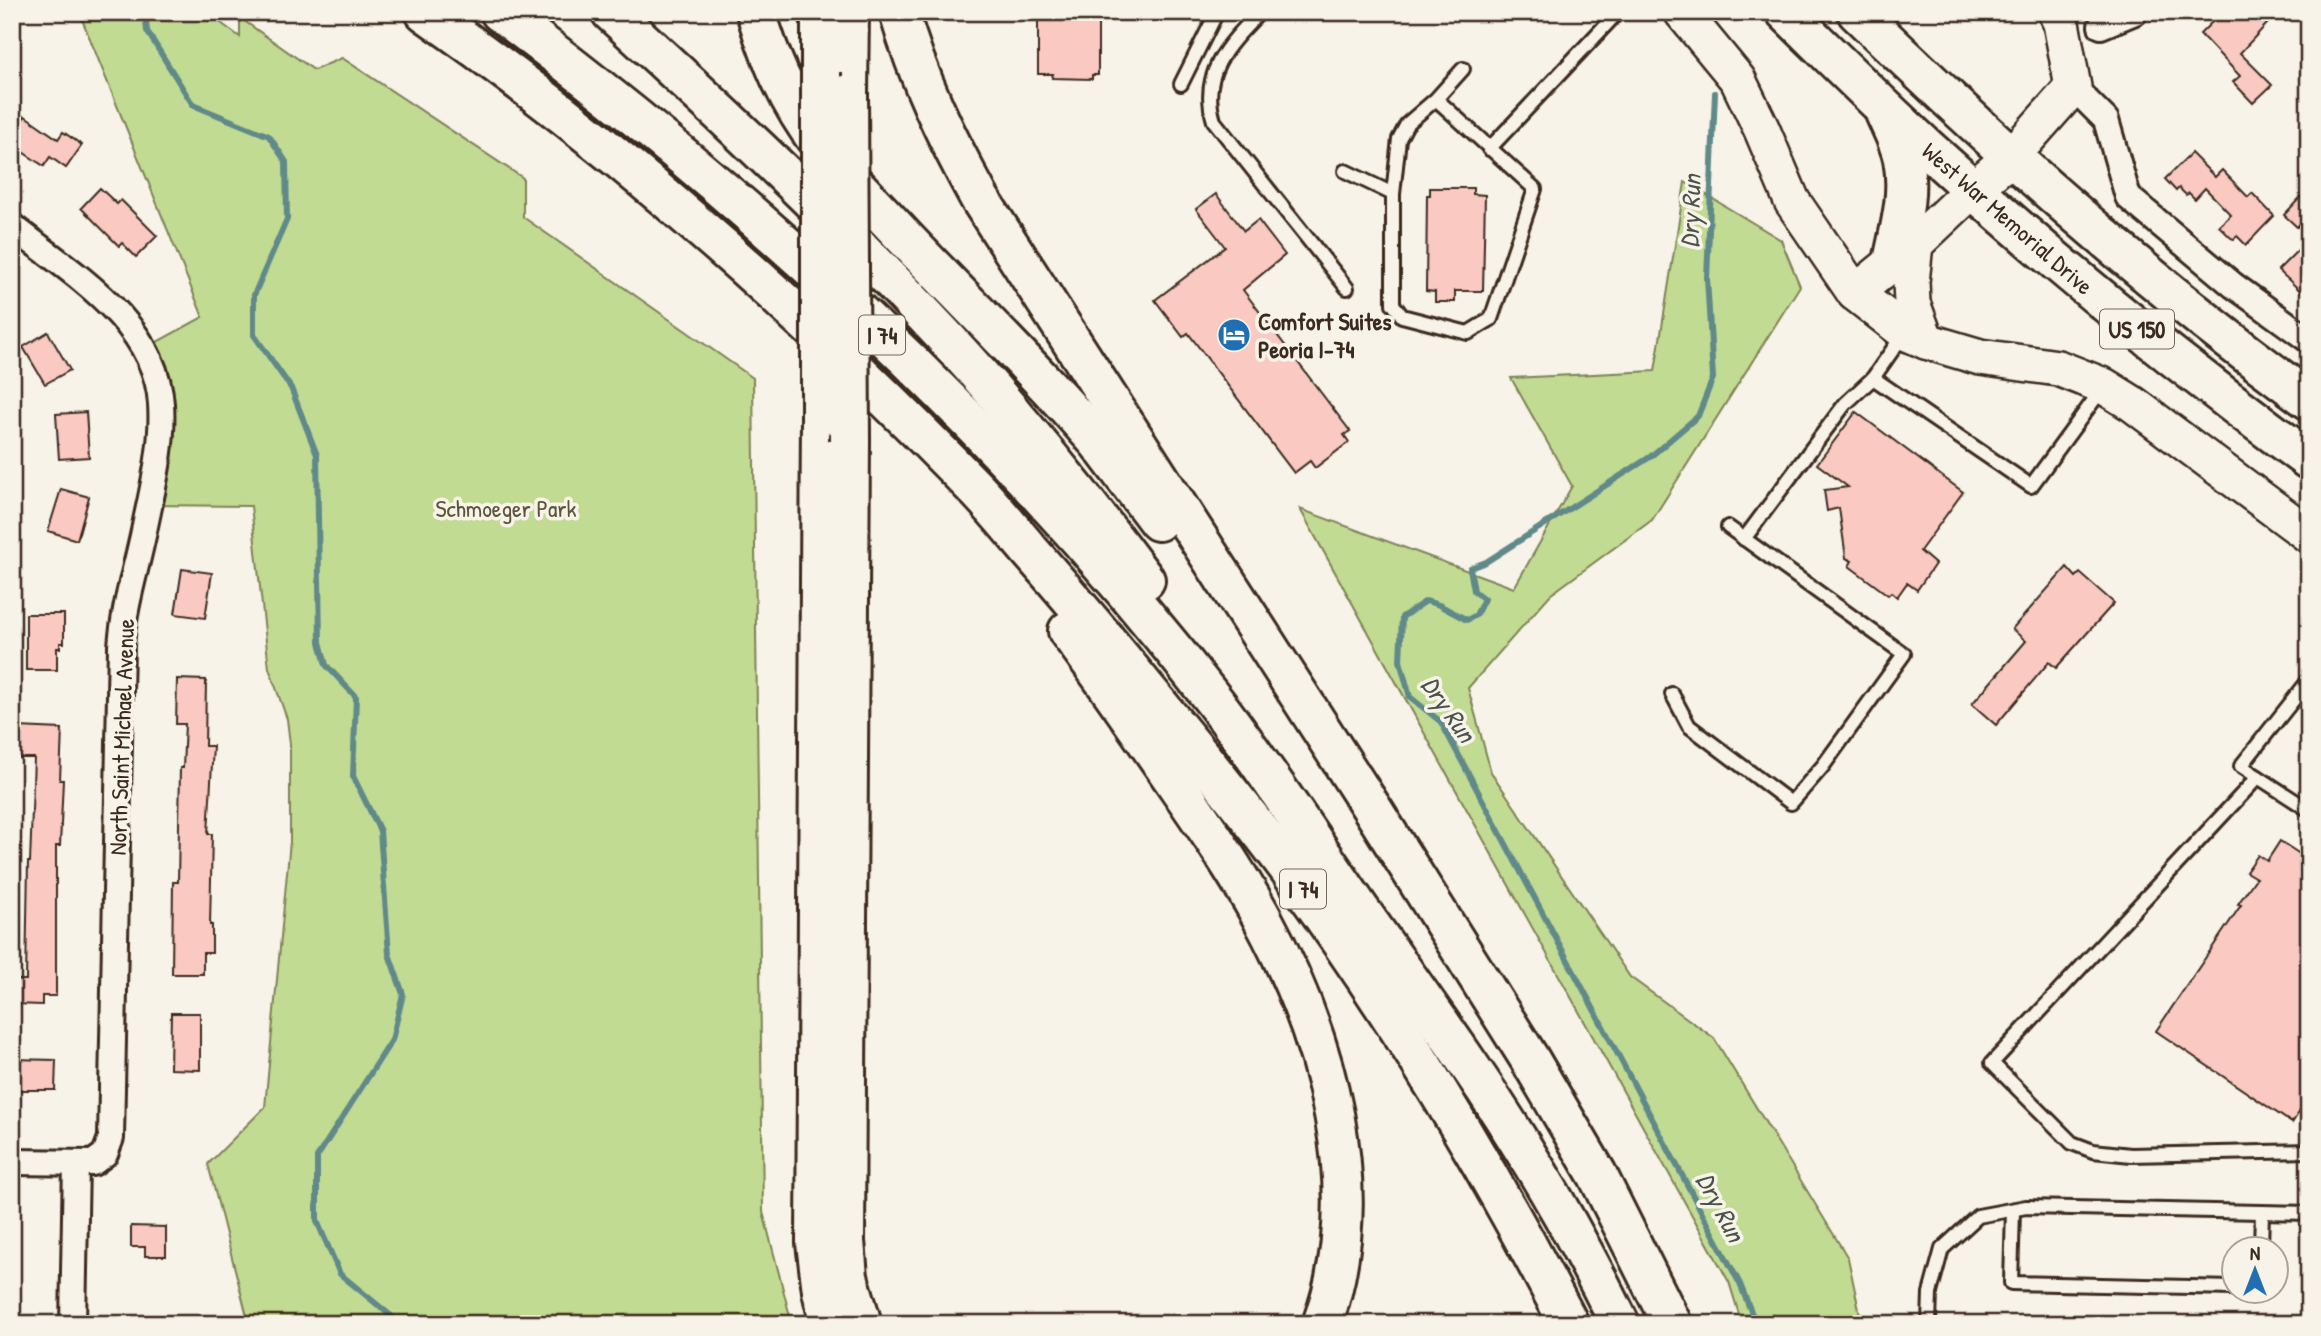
<svg xmlns="http://www.w3.org/2000/svg" width="2321" height="1336" font-family="'Patrick Hand',sans-serif">
<rect width="100%" height="100%" fill="#f7f3e8"/>
<filter id="ink" filterUnits="userSpaceOnUse"><feTurbulence type="fractalNoise" baseFrequency=".0143" numOctaves="2"/><feDisplacementMap in="SourceGraphic" scale="14" xChannelSelector="R" yChannelSelector="G"/><feConvolveMatrix kernelMatrix="1 2 1 2 8 2 1 2 1" color-interpolation-filters="sRGB"/></filter>
<g filter="url(#ink)">
<!-- green -->
<g fill="#c2db92" stroke="#7e8258" stroke-width="2">
<polygon points="79,12 206,12 240,37 240,18 314,70 342,58 523,178 523,217 753,378 763,1212 792,1324 249,1324 208,1164 265,1107 290,841 290,744 287,719 269,668 251,506 148,505 157,453 144,349 203,317"/>
<polygon points="1685,182 1781,240 1800,286 1652,520 1550,595 1468,688 1491,772 1630,977 1714,1038 1848,1258 1862,1324 1742,1324 1729,1282 1300,509 1514,588 1572,486 1511,378 1655,371"/>
</g>
<g fill="none" stroke-linecap="round" stroke-linejoin="round">
<!-- stream -->
<g stroke="#60898a" stroke-width="6">
<polyline points="145,12 147,31 193,105 269,136 286,162 287,219 254,295 254,335 291,388 317,455 320,642 326,665 356,697 353,776 380,831 389,954 403,994 392,1040 317,1157 317,1221 340,1274 401,1324"/>
<polyline points="1715,93 1707,278 1713,378 1698,416 1650,457 1486,562 1470,568 1474,591 1484,599 1476,615 1467,620 1439,605 1426,601 1402,617 1400,661 1410,697 1441,722 1740,1284 1756,1324"/>
</g>
</g>
<!-- building -->
<g fill="#f9c9c2" stroke="#3b2a1e" stroke-width="2">
<polygon points="1038,12 1098,12 1098,75 1092,75 1092,79 1052,78 1053,74 1038,74"/>
<polygon points="2222,12 2278,12 2240,53 2272,85 2253,103 2233,82 2240,76 2200,34"/>
<polygon points="25,116 58,139 63,132 82,145 66,168 50,157 44,166 12,145 12,135"/>
<polygon points="2191,153 2215,177 2222,170 2248,197 2252,193 2274,216 2246,245 2237,236 2234,239 2231,238 2219,226 2231,215 2205,188 2195,199 2189,193 2186,195 2179,188 2176,191 2165,179"/>
<polygon points="100,188 117,204 121,200 157,236 136,257 122,243 119,246 81,208"/>
<polygon points="1430,188 1473,188 1473,194 1485,195 1483,291 1455,291 1455,302 1435,302 1435,292 1426,291 1427,195 1430,195"/>
<polygon points="2309,188 2309,214 2297,227 2284,215"/>
<polygon points="1216,194 1244,231 1258,220 1285,255 1243,290 1350,431 1344,435 1349,442 1315,468 1310,461 1294,473 1188,333 1183,337 1155,300 1225,247 1196,209"/>
<polygon points="2299,249 2309,258 2309,299 2278,270"/>
<polygon points="48,332 70,370 45,384 23,347"/>
<polygon points="86,412 89,457 59,459 56,414"/>
<polygon points="1856,412 1963,492 1920,551 1935,564 1917,590 1907,583 1897,597 1891,592 1888,595 1849,566 1852,561 1846,558 1839,508 1827,511 1824,490 1848,487 1817,464"/>
<polygon points="61,489 89,497 77,540 48,531"/>
<polygon points="2067,567 2076,577 2080,573 2114,603 2056,668 2049,662 1996,725 1972,704 2026,641 2012,629"/>
<polygon points="182,569 212,573 205,618 175,614"/>
<polygon points="26,614 64,614 64,643 60,643 60,648 57,648 57,670 26,670"/>
<polygon points="177,679 206,680 205,746 213,746 208,834 212,834 210,925 212,925 212,953 203,953 203,974 172,974 173,882 178,882 180,768 183,768 185,724 176,724"/>
<polygon points="18,727 62,729 60,780 63,780 60,846 56,846 56,996 42,996 42,1005 13,1004 13,980 26,980 28,862 30,862 34,758 17,758"/>
<polygon points="2280,841 2309,860 2309,1097 2292,1123 2156,1031 2241,905 2238,904 2256,878 2246,872 2258,855 2267,861"/>
<polygon points="171,1013 200,1013 200,1070 170,1069"/>
<polygon points="12,1059 56,1060 55,1090 12,1090"/>
<polygon points="131,1226 166,1227 166,1256 145,1256 145,1247 131,1247"/>
</g>
<g fill="none" stroke-linecap="round" stroke-linejoin="round">
<defs>
<g id="lane">
<path d="M 1260,12 C 1229,44 1199,73 1214,121 L 1347,288"/>
<polyline points="1181,84 1217,12"/>
<polyline points="1436,99 1535,189 1491,319 1468,333 1402,316 1393,304 1393,194 1399,139 1407,124 1436,99 1463,69"/>
<polyline points="1489,149 1618,12"/>
<polyline points="1345,171 1393,194"/>
<polyline points="1873,378 2031,486 2102,389"/>
<polyline points="1744,539 1845,404 1873,378 1905,332"/>
<polyline points="2309,680 2241,766 2309,810"/>
<polyline points="1672,694 1689,726 1791,803 1823,766 1904,654 1728,527"/>
<polyline points="2258,777 1992,1063 2072,1143 2093,1151 2131,1155 2309,1151"/>
<polyline points="2013,1210 2011,1283 2234,1288"/>
<polyline points="2261,1248 2262,1212"/>
<polyline points="1929,1324 1930,1293 1942,1249 1978,1216 2026,1207 2309,1213"/>
</g>
<g id="street">
<polyline points="2101,26 2135,12"/>
<polyline points="2073,87 2106,120 2128,197 2233,285 2309,340"/>
<path d="M 12,226 C 70,272 156,322 161,404 C 164,446 152,491 144,531 C 136,570 124,606 121,646 L 111,1138 L 105,1154 L 93,1163 L 12,1162"/>
<polyline points="73,1324 76,1163"/>
</g>
<g id="secondary">
<polyline points="1682,12 1738,80 1762,130 1792,201 1855,293 1905,332 1926,341 1980,357 2058,368 2104,386 2133,404 2309,535"/>
<polyline points="1915,244 1911,282 1912,303 1926,341"/>
<polyline points="1855,293 1915,244 1973,189 2011,157 2073,87 2061,23 2056,12"/>
</g>
<g id="highway">
<path d="M 425,12 C 625,152 808,316 978,491 C 996,510 1013,531 1030,551 C 1073,600 1114,649 1155,700 C 1201,757 1248,813 1292,873 C 1396,1015 1488,1167 1569,1324"/>
<path d="M 500,12 C 766,211 1011,439 1215,702 C 1268,771 1315,846 1365,917 C 1422,998 1481,1078 1532,1163 C 1564,1215 1593,1269 1620,1324"/>
<path d="M 611,12 C 726,117 840,224 946,338 C 1017,415 1083,497 1145,580"/>
<path d="M 756,12 C 768,53 785,94 809,129 C 836,168 872,202 904,237 C 958,294 1014,349 1067,407 L 1099,443 L 1158,521"/>
<polyline points="821,12 821,72"/>
<path d="M 899,12 C 918,79 947,139 980,199 L 1373,810 L 1529,1058 L 1597,1174 L 1672,1324"/>
<path d="M 1786,12 C 1833,58 1879,104 1927,148 C 2049,259 2176,363 2309,460"/>
<path d="M 1857,12 C 2000,150 2148,283 2309,400"/>
<polyline points="848,94 849,12"/>
<path d="M 1885,113 C 1891,127 1900,143 1903,159 C 1910,194 1900,227 1893,262"/>
<polyline points="821,416 816,1243 822,1291 830,1324"/>
<polyline points="850,440 845,1241 848,1277 862,1324"/>
<path d="M 1068,631 C 1102,676 1134,723 1166,769 C 1199,817 1233,865 1261,916 C 1326,1036 1371,1191 1322,1324"/>
</g>
</defs>
<!-- lane casing -->
<use href="#lane" stroke="#3b2a1e" stroke-width="18"/>
<!-- street casing -->
<use href="#street" stroke="#3b2a1e" stroke-width="30"/>
<!-- secondary casing -->
<use href="#secondary" stroke="#3b2a1e" stroke-width="40"/>
<!-- highway casing -->
<use href="#highway" stroke="#3b2a1e" stroke-width="44"/>
<!-- lane -->
<use href="#lane" stroke="#f7f3e8" stroke-width="12"/>
<!-- street -->
<use href="#street" stroke="#f7f3e8" stroke-width="24"/>
<!-- secondary -->
<use href="#secondary" stroke="#f7f3e8" stroke-width="35"/>
<!-- highway -->
<use href="#highway" stroke="#f7f3e8" stroke-width="38"/>
<defs>
<g id="highway-bridge">
<polyline points="821,72 821,416"/>
<polyline points="848,94 850,440"/>
</g>
</defs>
<!-- highway-bridge casing -->
<use href="#highway-bridge" stroke="#3b2a1e" stroke-width="44" stroke-linecap="butt"/>
<!-- highway-bridge -->
<use href="#highway-bridge" stroke="#f7f3e8" stroke-width="38"/>
</g>
</g>
<!-- icons -->
<defs>
<symbol id="hotel-disc" viewBox="-11 -11 22 22"><circle r="9.5" fill="#1f6fb2" stroke="#f7f3e8"/><path d="M-6-4.5h1.5V1H6V5H4.5V3h-9V5H-6ZM-4 0a1.8 1.8 0 1 1 3.6 0ZM.5 0V-2.5h3Q6-2.5 6 0Z" fill="#fff"/></symbol>
</defs>
<g fill-rule="evenodd">
<use href="#hotel-disc" x="1215" y="316" width="38" height="38"/>
</g>
<g text-anchor="middle" dominant-baseline="central" stroke-width="7" stroke-linejoin="round" paint-order="stroke">
<!-- shield labels -->
<g fill="#f7f3e8" stroke="#73665b" stroke-width="2">
<rect x="2100" y="309.5" width="74" height="39" rx="5"/>
<rect x="859" y="315.5" width="46" height="39" rx="5"/>
<rect x="1280" y="869.5" width="46" height="39" rx="5"/>
</g>
<g font-size="23" font-weight="bold" fill="#3b2a1e">
<text x="2137" y="329">US 150</text>
<text x="882" y="335">I 74</text>
<text x="1303" y="889">I 74</text>
</g>
<!-- street labels -->
<g font-size="24" fill="#3b2a1e" stroke="#f7f3e8">
<text transform="translate(2008 218) rotate(41)">West War Memorial Drive</text>
<text transform="translate(121 737) rotate(-88)">North Saint Michael Avenue</text>
</g>
<!-- poi labels -->
<g font-size="24" font-weight="bold" fill="#3b2a1e" stroke="#f7f3e8" text-anchor="start">
<text x="1258" y="321">Comfort Suites<tspan x="1258" dy="28">Peoria I-74</tspan></text>
</g>
<!-- park labels -->
<g font-size="24" fill="#5d563b" stroke="#f7f3e8">
<text x="506" y="508">Schmoeger Park</text>
</g>
<!-- water labels -->
<g font-size="26" font-style="italic" fill="#4a524b" stroke="#f7f3e8">
<text transform="translate(1690 211) rotate(-88)">Dry Run</text>
<text transform="translate(1449 709) rotate(55)">Dry Run</text>
<text transform="translate(1721 1207) rotate(62)">Dry Run</text>
</g>
</g>
<!-- margin -->
<rect width="2321" height="1336" fill="none" stroke="#f7f3e8" stroke-width="42"/>
<rect x="21" y="21" width="2279" height="1294" fill="none" stroke="#3b2a1e" stroke-width="2.5" filter="url(#ink)"/>
<!-- north arrow -->
<g transform="translate(2255 1270)"><circle r="33" fill="#f7f3e8" stroke="#aca397" stroke-width="2"/>
<path d="M0-5L12 26L0 18L-12 26Z" fill="#1f6fb2"/>
<text y="-10" font-size="19" font-weight="bold" text-anchor="middle" fill="#3b2a1e">N</text>
</g>
</svg>
